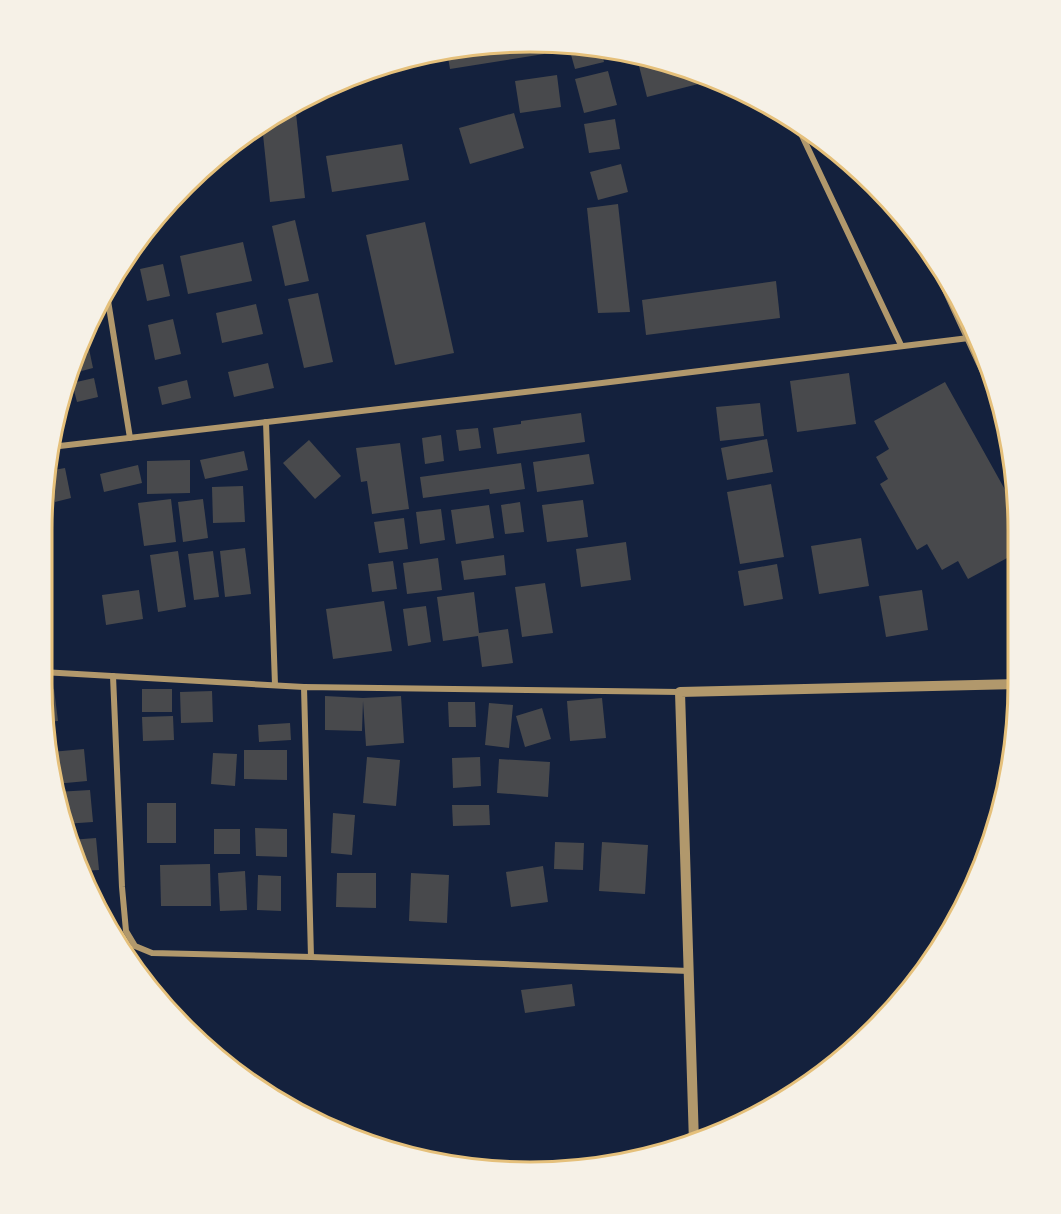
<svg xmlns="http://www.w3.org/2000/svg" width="1061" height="1214" font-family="Karla,sans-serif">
<rect width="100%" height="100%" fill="#14213d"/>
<!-- building -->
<g fill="#48494c">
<polygon points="542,44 544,54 450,69 447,51 467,46"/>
<polygon points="568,44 601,49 604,62 575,69"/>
<polygon points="662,61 689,71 714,80 647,97 639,66"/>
<polygon points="608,71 617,105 584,113 575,79"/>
<polygon points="557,75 561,107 520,113 515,81"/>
<polygon points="295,104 305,198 270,202 262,125"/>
<polygon points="514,113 524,148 470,164 459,128"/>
<polygon points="615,119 620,149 589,153 584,124"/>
<polygon points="402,144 409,180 332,192 326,156"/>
<polygon points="621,164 628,192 598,200 590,172"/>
<polygon points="618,204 630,312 598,313 587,208"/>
<polygon points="295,220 309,281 285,286 272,226"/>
<polygon points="425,222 454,353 395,365 366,235"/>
<polygon points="243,242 252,281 188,294 180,256"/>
<polygon points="163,264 170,296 147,301 140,269"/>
<polygon points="776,281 780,318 646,335 642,300"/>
<polygon points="318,293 333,362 304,368 288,299"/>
<polygon points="256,304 263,334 222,343 216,313"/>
<polygon points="173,319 181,354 155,360 148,325"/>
<polygon points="90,325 92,343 88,344 93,368 74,373 72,364"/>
<polygon points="268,363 274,388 234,397 228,372"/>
<polygon points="849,373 856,424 797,432 790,381"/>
<polygon points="94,378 98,397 77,402 72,383"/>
<polygon points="187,380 191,398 162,405 158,387"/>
<polygon points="945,382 1018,513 1018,563 1014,566 1009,557 968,579 958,561 942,570 927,544 917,550 880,484 888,479 876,457 889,449 874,421"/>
<polygon points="760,403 764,436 720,441 716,407"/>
<polygon points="581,413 585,442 497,454 493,428 521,424 521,421"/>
<polygon points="478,428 481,448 459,451 456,430"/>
<polygon points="441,435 444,461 425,464 422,438"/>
<polygon points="767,439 773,472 727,480 721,448"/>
<polygon points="309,440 341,476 315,499 283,463"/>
<polygon points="400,443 409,509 372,514 367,481 361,482 356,448"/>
<polygon points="244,451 248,470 205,479 200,460"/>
<polygon points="589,454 594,484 537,492 533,462"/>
<polygon points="190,460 190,493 147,494 147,461"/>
<polygon points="521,463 525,489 490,494 489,489 423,498 420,477"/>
<polygon points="138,465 142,483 104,492 100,474"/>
<polygon points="65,468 71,498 55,502 48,471"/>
<polygon points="771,484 784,557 740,564 727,492"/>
<polygon points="243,486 245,522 213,523 212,487"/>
<polygon points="171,499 176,542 144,546 138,503"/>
<polygon points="203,499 208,538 183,542 178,502"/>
<polygon points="583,500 588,537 547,542 542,505"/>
<polygon points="520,502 524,532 505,534 501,505"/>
<polygon points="489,505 494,538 456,544 451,510"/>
<polygon points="441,509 445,540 420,544 416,512"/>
<polygon points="404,518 408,549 379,553 374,522"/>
<polygon points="861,538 869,586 819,594 811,546"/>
<polygon points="626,542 631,580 581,587 576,549"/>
<polygon points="245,548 251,594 225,597 220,551"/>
<polygon points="178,551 186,607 158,612 150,555"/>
<polygon points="213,551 219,597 194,600 188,554"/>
<polygon points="504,555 506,575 464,580 461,561"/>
<polygon points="438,558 442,590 407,594 403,563"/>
<polygon points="393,561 397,589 372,592 368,564"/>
<polygon points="777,564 783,599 744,606 738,571"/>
<polygon points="1018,581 1019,621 1017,622 1007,584"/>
<polygon points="545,583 553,633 522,637 515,587"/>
<polygon points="139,590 143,619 106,625 102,595"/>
<polygon points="922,590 928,630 886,637 879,596"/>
<polygon points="474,592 479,633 508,629 513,663 482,667 478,636 443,641 437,597"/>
<polygon points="384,601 392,651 333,659 326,609"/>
<polygon points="426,606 431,642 408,646 403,609"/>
<polygon points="54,689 58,721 47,722 43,690"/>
<rect x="142" y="689" width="30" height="23"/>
<polygon points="212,691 213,722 181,723 180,692"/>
<polygon points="325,696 363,698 401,696 404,743 366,746 363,701 362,731 325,730"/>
<polygon points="602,698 606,738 570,741 567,701"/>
<polygon points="448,702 475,702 476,727 449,727"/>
<polygon points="489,703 513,705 509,748 485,745"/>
<polygon points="542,708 551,739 525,747 516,716"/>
<polygon points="173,716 174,740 143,741 142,717"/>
<polygon points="290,723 291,740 259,742 258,725"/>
<polygon points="84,749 87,781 55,784 51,752"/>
<polygon points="244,750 287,750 287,780 244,779"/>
<polygon points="213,753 237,754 235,786 211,784"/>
<polygon points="367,757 400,760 396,806 363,803"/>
<polygon points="480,757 481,786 453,788 452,758"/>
<polygon points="499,759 550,762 548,797 497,793"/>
<polygon points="90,790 93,822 64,824 59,810 56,792"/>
<rect x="147" y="803" width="29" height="40"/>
<polygon points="452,805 489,805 490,825 453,826"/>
<polygon points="333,813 355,815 352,855 331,853"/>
<polygon points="255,828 287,829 287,857 256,856"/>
<rect x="214" y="829" width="26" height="25"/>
<polygon points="96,838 99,870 82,871 70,840"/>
<polygon points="555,842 584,843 583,870 554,869"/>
<polygon points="602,842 648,845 645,894 599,891"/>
<polygon points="210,864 211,906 161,906 160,865"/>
<polygon points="543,866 548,902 511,907 506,872"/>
<polygon points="245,871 247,910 220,911 218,873"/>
<polygon points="337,873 376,873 376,908 336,907"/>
<polygon points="411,873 449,875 447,923 409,921"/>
<polygon points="258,875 281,876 281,911 257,910"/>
<polygon points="572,984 575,1006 525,1013 521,990"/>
</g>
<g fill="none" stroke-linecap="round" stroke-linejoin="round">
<!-- minor -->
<g stroke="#b1986c" stroke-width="6">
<polyline points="796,123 901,345"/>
<polyline points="106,288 130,438"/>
<polyline points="266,422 275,685"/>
<polyline points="51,447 602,383 977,337"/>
<polyline points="42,672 304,687"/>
<polyline points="113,676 122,887 126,931 135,946 152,953 311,957 689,971"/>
<polyline points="311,957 304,687 680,692"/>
</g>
<!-- tertiary -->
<g stroke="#b1986c" stroke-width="10">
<polyline points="931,255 998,400"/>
<polyline points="694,1143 680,692 1019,684"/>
</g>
</g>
<!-- crop -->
<path d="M0 0H1061V1214H0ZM530 52H530A478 478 0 0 1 1008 530V684A478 478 0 0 1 530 1162H530A478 478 0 0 1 52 684V530A478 478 0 0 1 530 52Z" fill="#f6f1e7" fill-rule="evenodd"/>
<path fill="none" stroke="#e5c07b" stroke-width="3" d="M530 52H530A478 478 0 0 1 1008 530V684A478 478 0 0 1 530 1162H530A478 478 0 0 1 52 684V530A478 478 0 0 1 530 52Z"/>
</svg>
